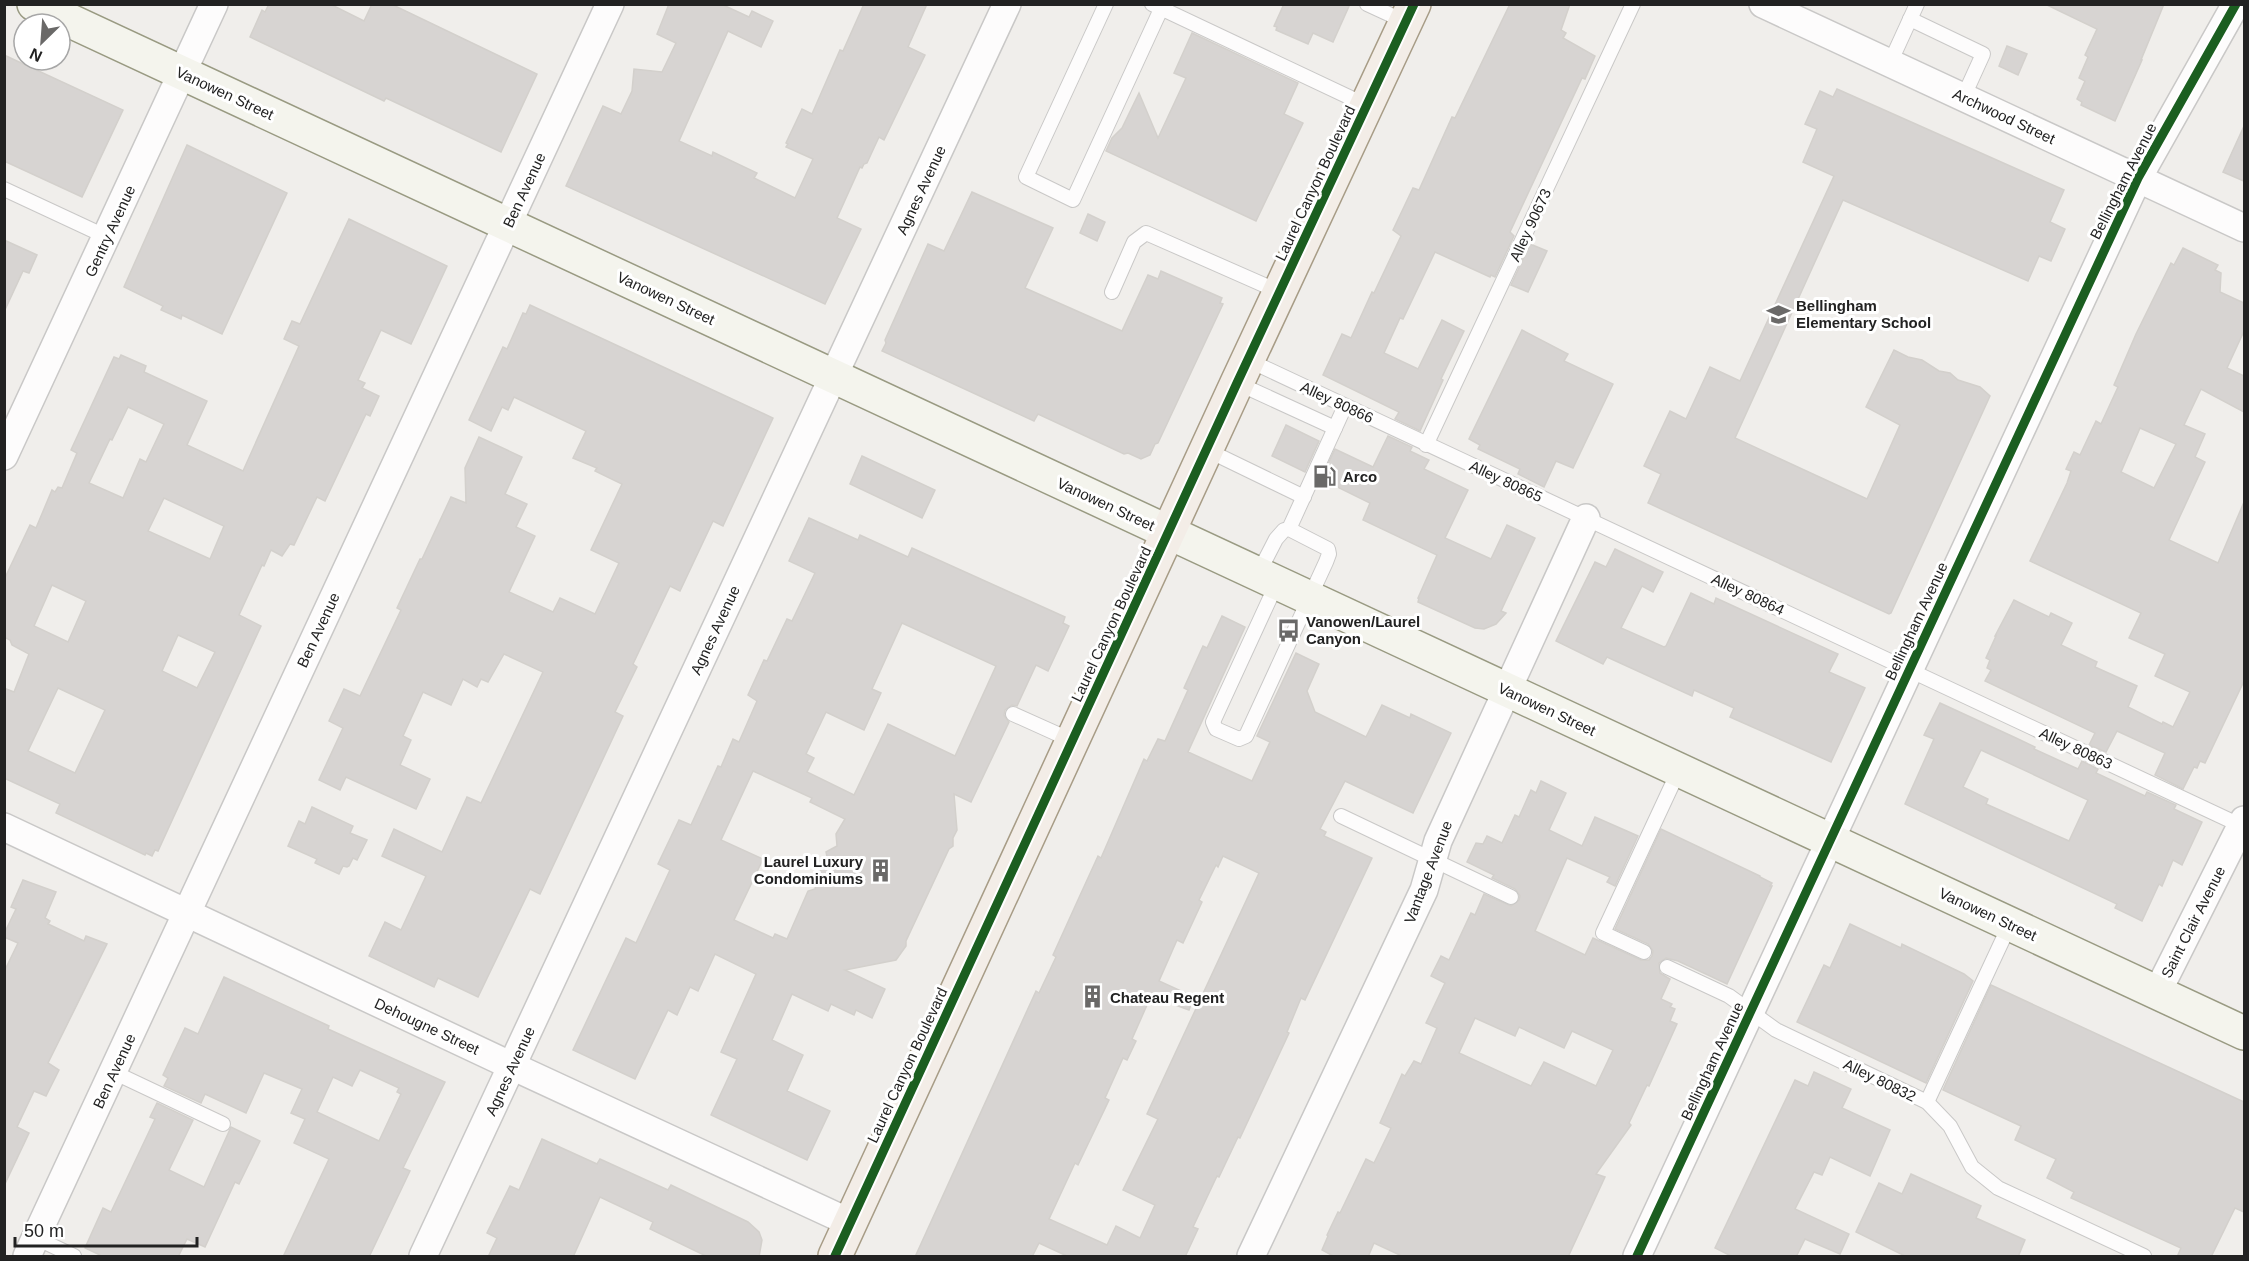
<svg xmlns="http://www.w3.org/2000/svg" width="2249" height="1261" font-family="Helvetica,sans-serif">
<rect width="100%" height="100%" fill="#f0eeeb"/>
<!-- building -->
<g fill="#d7d4d2" stroke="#d3d0cc" stroke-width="1.5" fill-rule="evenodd">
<polygon points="269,4 330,4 364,21 372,4 391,4 537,74 501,152 386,98 384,101 250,37 262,10 265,12"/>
<polygon points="669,4 721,4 749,17 752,11 773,21 761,47 728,31 679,141 712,156 713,152 757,173 754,178 795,198 813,159 786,147 788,144 786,143 802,109 812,114 840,50 843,51 864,4 927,4 908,47 925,55 884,140 879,137 867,163 864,164 862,168 860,167 837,218 861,229 825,304 566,186 603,106 621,114 632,91 634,69 662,72 676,43 657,34"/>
<polygon points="1284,4 1350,4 1333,42 1313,33 1308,44 1276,30 1277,27 1274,26"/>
<polygon points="1510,4 1570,4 1561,30 1566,33 1563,38 1595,56 1585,79 1582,78 1510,232 1514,236 1495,277 1491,275 1490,277 1435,252 1403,319 1400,318 1384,353 1418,369 1442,320 1464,331 1441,379 1443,380 1420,431 1395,419 1399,412 1323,375 1342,334 1351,338 1372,292 1374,293 1401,236 1393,230 1411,192 1413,188 1419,190 1452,117 1455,118"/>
<polygon points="2045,4 2164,4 2141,60 2142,60 2115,121 2081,105 2082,102 2077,99 2085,81 2079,78 2088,57 2085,55 2097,29"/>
<polygon points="1192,33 1298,83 1284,114 1303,123 1256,221 1106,151 1112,138 1122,128 1139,93 1158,138 1186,78 1174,73"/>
<polygon points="2007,46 2027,54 2018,75 1999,66"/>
<polygon points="4,55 123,110 82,197 4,161"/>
<polygon points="1837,89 2064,190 2050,222 2065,229 2051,261 2039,256 2028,281 1843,200 1735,438 1867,499 1900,425 1866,407 1894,350 1908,357 1922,360 1939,371 1950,373 1958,380 1980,387 1990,396 1891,613 1889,614 1648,503 1661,474 1644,466 1670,411 1686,419 1710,367 1740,381 1834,176 1803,162 1817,129 1805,124 1820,91 1833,97"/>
<polygon points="2244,126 2244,181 2223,172"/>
<polygon points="187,145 287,193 222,334 182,315 181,319 161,310 163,306 124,287"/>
<polygon points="972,192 1053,228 1025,288 1122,331 1148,275 1158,279 1161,271 1222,298 1220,303 1223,304 1158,443 1155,444 1150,455 1141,459 1128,453 1124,454 1038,414 1034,421 882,351 886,343 885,340 928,244 944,251"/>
<polygon points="1088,214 1105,222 1097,241 1080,233"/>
<path d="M 349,219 L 447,266 L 411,344 L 381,330 L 358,380 L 365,383 L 362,388 L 379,396 L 370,416 L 366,414 L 325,501 L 317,497 L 294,545 L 290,544 L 282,556 L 271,550 L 264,566 L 262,565 L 239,615 L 261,626 L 158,851 L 155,850 L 152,856 L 146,853 L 145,855 L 56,813 L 60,804 L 4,778 L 4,688 L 14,692 L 29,654 L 12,645 L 10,640 L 4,637 L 4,580 L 30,525 L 36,528 L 52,490 L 55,492 L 58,487 L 62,488 L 77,453 L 71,450 L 114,357 L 119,359 L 121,355 L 146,366 L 144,372 L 207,401 L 187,445 L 243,471 L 299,346 L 284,339 L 292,321 L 300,324 ZM 128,407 L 164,424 L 146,462 L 140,459 L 123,498 L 89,483 L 110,439 L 112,440 ZM 164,498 L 224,526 L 210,559 L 148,531 ZM 52,585 L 86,601 L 68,642 L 34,626 ZM 178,635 L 215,652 L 197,688 L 162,671 ZM 58,688 L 105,710 L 75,773 L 28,751 Z"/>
<polygon points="4,240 37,255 29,273 23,271 4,312"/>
<polygon points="1530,244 1547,251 1528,292 1511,285"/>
<path d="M 2183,248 L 2218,265 L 2215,270 L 2221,273 L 2220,292 L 2244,303 L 2244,331 L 2227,368 L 2244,376 L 2244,412 L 2201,389 L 2184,425 L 2205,434 L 2195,457 L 2205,462 L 2169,540 L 2218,563 L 2244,502 L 2244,681 L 2205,763 L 2200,761 L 2197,768 L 2194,767 L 2183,789 L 2155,775 L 2165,753 L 2117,731 L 2106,752 L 2089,745 L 2095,733 L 1985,681 L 1991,670 L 1987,668 L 1990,660 L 1986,658 L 1996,636 L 1995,636 L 2014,600 L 2049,617 L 2051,613 L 2072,623 L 2061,645 L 2097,662 L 2095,667 L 2137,686 L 2128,707 L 2162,724 L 2163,722 L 2173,727 L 2190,692 L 2155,676 L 2165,654 L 2129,638 L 2141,613 L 2030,561 L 2067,483 L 2071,471 L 2066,469 L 2074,452 L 2080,455 L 2096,421 L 2101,424 L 2118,387 L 2114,385 L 2136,334 L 2171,263 L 2174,265 ZM 2140,428 L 2176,444 L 2154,488 L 2121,472 Z"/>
<polygon points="530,305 773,418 723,526 713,521 680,591 670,586 633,664 637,667 615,712 623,716 540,894 530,889 478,997 438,978 434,987 369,956 385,922 401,930 426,876 382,856 394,829 442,852 467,797 481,803 543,672 504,654 488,682 481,679 477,687 463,679 451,705 423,692 403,736 411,740 400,765 430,779 416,809 346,777 340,790 319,780 343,728 329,721 344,689 360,696 401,610 397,608 420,559 422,559 451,497 466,503 465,468 479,437 522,457 505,494 527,504 516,527 535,536 509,592 553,612 560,598 595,614 619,563 591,550 622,484 595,471 597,468 573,458 586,431 514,397 508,410 502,407 491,431 469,420 503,347 507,349 523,313 526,314"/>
<polygon points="1522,330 1568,354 1564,361 1613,384 1573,468 1556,461 1544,487 1518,474 1520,469 1478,449 1480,445 1469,439"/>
<polygon points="1286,425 1319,441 1305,472 1272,456"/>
<polygon points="1388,436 1412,447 1410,451 1429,460 1424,469 1468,490 1445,538 1491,559 1507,525 1535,538 1501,611 1506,613 1496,624 1484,629 1475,628 1418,602 1419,598 1418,598 1437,555 1363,520 1370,503 1321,479 1335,449 1373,467"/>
<polygon points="862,456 935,490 922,518 850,484"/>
<path d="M 809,518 L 858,540 L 860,535 L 908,557 L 912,548 L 1065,617 L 1063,623 L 1069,626 L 1048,671 L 1036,665 L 1017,706 L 1012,705 L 1005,710 L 1004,715 L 1009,722 L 971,802 L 954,794 L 957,830 L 953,838 L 953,846 L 949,849 L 906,941 L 906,946 L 896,960 L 845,970 L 885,989 L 872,1018 L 856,1010 L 854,1015 L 831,1004 L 828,1011 L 792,994 L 772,1040 L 803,1055 L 787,1091 L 830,1111 L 807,1160 L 711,1115 L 737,1059 L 721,1052 L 756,974 L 715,954 L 698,991 L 690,987 L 677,1015 L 668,1010 L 635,1079 L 573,1050 L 626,938 L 636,943 L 670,870 L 658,864 L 679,820 L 691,825 L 718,766 L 721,767 L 733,739 L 739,742 L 757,701 L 748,695 L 764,660 L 767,661 L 787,619 L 792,621 L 815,573 L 789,561 ZM 902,623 L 996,666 L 955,756 L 888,724 L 854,795 L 807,772 L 814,758 L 806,754 L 826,712 L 864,730 L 881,693 L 872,689 ZM 753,771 L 812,798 L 810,802 L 845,819 L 836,834 L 837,846 L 826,852 L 829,866 L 818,871 L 815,889 L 808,891 L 787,939 L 775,934 L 773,938 L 734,920 L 763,859 L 721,840 Z"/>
<polygon points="1615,549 1663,572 1653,592 1642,586 1621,628 1664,647 1666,646 1691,593 1714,604 1716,598 1838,654 1829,672 1865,688 1831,762 1730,717 1734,708 1694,690 1692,696 1607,657 1603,664 1556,641 1595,562 1606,567"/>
<path d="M 1222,616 L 1245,627 L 1188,752 L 1252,781 L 1270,742 L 1257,736 L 1296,653 L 1319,664 L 1307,691 L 1315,712 L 1366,737 L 1382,705 L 1410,718 L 1411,714 L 1451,733 L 1413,813 L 1345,781 L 1320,829 L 1326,832 L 1324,836 L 1372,858 L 1305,1000 L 1301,998 L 1287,1032 L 1289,1033 L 1240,1138 L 1238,1137 L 1219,1177 L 1217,1176 L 1193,1227 L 1198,1229 L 1185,1257 L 1069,1257 L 1039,1243 L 1032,1257 L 915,1257 L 1036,991 L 1039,993 L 1056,957 L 1053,955 L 1077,902 L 1098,856 L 1101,858 L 1144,759 L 1147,761 L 1158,739 L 1165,741 L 1188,690 L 1184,688 L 1203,646 L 1207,648 ZM 1223,856 L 1259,873 L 1147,1114 L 1158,1119 L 1123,1190 L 1155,1205 L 1140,1238 L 1116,1226 L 1107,1245 L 1049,1219 L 1075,1163 L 1078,1165 L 1109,1100 L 1105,1098 L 1123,1058 L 1127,1060 L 1136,1041 L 1132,1039 L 1151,996 L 1189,1010 L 1194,997 L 1159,981 L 1177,940 L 1183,943 L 1202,902 L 1199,900 L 1216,865 L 1218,867 Z"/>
<path d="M 1940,703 L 2016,738 L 2035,747 L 2034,749 L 2078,769 L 2082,761 L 2098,769 L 2096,773 L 2145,796 L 2147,792 L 2176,805 L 2174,809 L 2202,822 L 2182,865 L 2173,860 L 2162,886 L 2159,884 L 2142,921 L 2115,908 L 2117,904 L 1905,804 L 1934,739 L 1924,735 ZM 1981,750 L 2088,800 L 2069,841 L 1986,804 L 1988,799 L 1963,787 Z"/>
<path d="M 1541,781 L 1566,793 L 1549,830 L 1582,846 L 1595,817 L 1638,836 L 1615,886 L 1607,882 L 1610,877 L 1567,858 L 1535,931 L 1585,955 L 1593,938 L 1641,960 L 1649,960 L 1652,956 L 1653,951 L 1648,944 L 1615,929 L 1661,829 L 1760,876 L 1760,877 L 1772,883 L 1770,886 L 1772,886 L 1727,984 L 1678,961 L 1666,958 L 1659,963 L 1660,973 L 1670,979 L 1661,999 L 1672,1004 L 1670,1007 L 1675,1009 L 1670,1021 L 1677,1024 L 1649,1086 L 1647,1085 L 1629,1123 L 1631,1125 L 1596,1174 L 1605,1177 L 1568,1257 L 1404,1257 L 1374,1243 L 1368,1257 L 1335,1257 L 1322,1250 L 1328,1236 L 1327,1235 L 1338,1212 L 1340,1213 L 1366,1159 L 1374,1163 L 1391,1128 L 1380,1123 L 1402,1074 L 1405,1076 L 1414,1061 L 1421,1064 L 1437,1028 L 1426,1023 L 1445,983 L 1431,976 L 1441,956 L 1449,960 L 1471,913 L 1475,915 L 1484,894 L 1511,906 L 1519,900 L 1520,896 L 1515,889 L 1492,878 L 1494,875 L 1467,862 L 1476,843 L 1483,844 L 1487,836 L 1502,843 L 1515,815 L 1519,817 L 1531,790 L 1536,793 ZM 1475,1018 L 1515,1036 L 1519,1027 L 1564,1048 L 1572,1031 L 1613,1050 L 1596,1086 L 1544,1062 L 1531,1086 L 1459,1053 Z"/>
<polygon points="312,807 353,826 350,833 367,840 357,860 353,858 349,866 347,867 343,866 339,874 315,863 317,859 288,846 299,821 305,824"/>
<polygon points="23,880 56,892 45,918 50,921 48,924 84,941 86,936 107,944 48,1063 59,1070 46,1096 34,1091 17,1127 29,1133 4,1186 4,972 18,943 4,937 4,934 16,909 11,907"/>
<polygon points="1850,924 1901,948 1902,944 1964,974 1973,981 1926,1083 1797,1022 1824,965 1830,968"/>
<path d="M 224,977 L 329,1026 L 328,1029 L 445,1082 L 403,1168 L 410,1171 L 369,1257 L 283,1257 L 329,1159 L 294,1143 L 305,1119 L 291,1113 L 302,1089 L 264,1073 L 246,1113 L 205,1094 L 201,1103 L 164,1086 L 168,1078 L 163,1075 L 185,1028 L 198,1034 ZM 360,1070 L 399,1088 L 397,1092 L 401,1094 L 379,1141 L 317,1112 L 333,1077 L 352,1086 Z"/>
<polygon points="1991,985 2244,1102 2244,1212 2235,1208 2211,1257 2177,1257 2181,1248 2071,1198 2074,1192 2047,1178 2056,1159 2015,1140 2021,1126 1943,1090"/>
<polygon points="1814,1072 1851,1089 1842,1108 1890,1130 1870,1176 1830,1157 1822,1175 1814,1172 1795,1209 1849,1234 1840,1254 1805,1239 1796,1257 1733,1257 1715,1248 1795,1080 1808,1086"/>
<polygon points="157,1103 193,1120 169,1170 204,1187 231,1127 260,1141 239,1184 235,1182 205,1247 187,1239 178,1257 104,1257 85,1248 103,1208 111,1212 155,1119 150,1117"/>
<polygon points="542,1139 597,1164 600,1159 668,1190 671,1185 748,1222 759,1232 762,1240 759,1257 708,1257 650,1229 653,1222 600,1197 573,1257 488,1257 497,1238 487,1233 510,1186 519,1190"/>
<polygon points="1911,1174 1981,1206 1976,1218 2025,1240 2018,1257 1907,1257 1856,1232 1879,1183 1902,1194"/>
</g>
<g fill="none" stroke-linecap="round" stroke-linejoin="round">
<defs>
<g id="service">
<polyline points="1106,4 1026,177 1073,200 1161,9"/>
<polyline points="1152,4 1368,106"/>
<polyline points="1367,4 1406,22"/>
<polyline points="1910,19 1983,54 1963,98"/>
<polyline points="1890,63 1917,4"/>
<polyline points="4,189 107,237"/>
<polyline points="1112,292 1134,242 1146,233 1280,292"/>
<polyline points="1248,360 2244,827"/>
<polyline points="1237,383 1335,428"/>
<polyline points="1426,445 1633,4"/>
<polyline points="1207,450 1304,497"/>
<polyline points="1289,529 1345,406"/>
<polyline points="1258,574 1276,539 1284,530 1289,529 1328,549 1329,554 1326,562 1246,736 1239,739 1216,729 1213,722 1277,583"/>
<polyline points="1013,714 1073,741"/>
<polyline points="1341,816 1511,897"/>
<polyline points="1644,952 1603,933 1679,770"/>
<polyline points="1667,967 1729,996 1776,1030 1927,1102 1950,1126 1972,1167 1998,1188 2144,1256"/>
<polyline points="113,1072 223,1124"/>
<polyline points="1927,1102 2010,924"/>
<polyline points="36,1238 74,1256"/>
</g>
<g id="minor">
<polyline points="1763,4 2244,228"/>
<polyline points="4,456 214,4"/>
<polyline points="4,827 512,1066 851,1223"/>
<polyline points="2157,993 2244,820"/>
<polyline points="27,1256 610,4"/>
<polyline points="423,1256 1007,4"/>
<polyline points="1251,1256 1424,890 1438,841 1586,518"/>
<polyline points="1637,1256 2138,178 2236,4"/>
</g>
<polyline id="secondary" points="34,4 2244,1033"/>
<polyline id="primary" points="835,1256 1237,383 1414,4"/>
</defs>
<!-- service casing -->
<use href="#service" stroke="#c9c8c7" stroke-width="16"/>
<!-- minor casing -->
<use href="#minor" stroke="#c9c8c7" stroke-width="30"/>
<!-- secondary casing -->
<use href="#secondary" stroke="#999a82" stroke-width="36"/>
<!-- primary casing -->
<use href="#primary" stroke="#a79c86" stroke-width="36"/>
<!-- service -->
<use href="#service" stroke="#fdfcfc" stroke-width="14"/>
<!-- minor -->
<use href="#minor" stroke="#fdfcfc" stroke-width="27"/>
<!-- secondary -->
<use href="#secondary" stroke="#f4f4ed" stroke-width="33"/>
<!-- primary -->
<use href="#primary" stroke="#f3ede7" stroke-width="33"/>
<defs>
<g id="cycleway">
<polyline points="835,1256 1237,383 1414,4"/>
<polyline points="1637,1256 2138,178 2236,4"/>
</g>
</defs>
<!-- cycleway casing -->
<use href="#cycleway" stroke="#fff" stroke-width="13"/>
<!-- cycleway -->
<use href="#cycleway" stroke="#1b5e20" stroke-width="9"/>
</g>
<!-- icons -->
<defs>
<symbol id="school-bare" viewBox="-9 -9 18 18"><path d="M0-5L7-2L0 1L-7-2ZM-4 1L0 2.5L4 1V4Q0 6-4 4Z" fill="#6a6968" stroke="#fff" stroke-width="2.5" paint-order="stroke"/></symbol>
<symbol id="fuel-bare" viewBox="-9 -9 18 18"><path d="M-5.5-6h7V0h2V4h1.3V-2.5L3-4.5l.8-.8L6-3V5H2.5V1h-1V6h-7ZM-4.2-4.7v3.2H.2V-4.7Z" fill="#6a6968" stroke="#fff" stroke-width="2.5" paint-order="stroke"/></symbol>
<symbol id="bus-bare" viewBox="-9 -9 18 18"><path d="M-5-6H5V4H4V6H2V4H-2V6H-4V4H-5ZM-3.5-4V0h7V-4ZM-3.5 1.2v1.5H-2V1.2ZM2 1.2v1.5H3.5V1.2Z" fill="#6a6968" stroke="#fff" stroke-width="2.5" paint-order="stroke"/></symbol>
<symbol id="building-bare" viewBox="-9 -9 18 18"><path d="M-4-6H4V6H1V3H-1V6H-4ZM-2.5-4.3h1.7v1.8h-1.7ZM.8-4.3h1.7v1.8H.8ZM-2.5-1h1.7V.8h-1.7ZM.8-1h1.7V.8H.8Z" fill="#6a6968" stroke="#fff" stroke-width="2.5" paint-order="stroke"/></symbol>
</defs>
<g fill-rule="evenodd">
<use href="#school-bare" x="1762" y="298" width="33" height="33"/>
<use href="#fuel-bare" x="1308" y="460" width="33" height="33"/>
<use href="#bus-bare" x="1272" y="614" width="33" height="33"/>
<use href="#building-bare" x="864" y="854" width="33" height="33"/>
<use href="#building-bare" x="1076" y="980" width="33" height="33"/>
</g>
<g text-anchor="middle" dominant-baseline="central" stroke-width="6" stroke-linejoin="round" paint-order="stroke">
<!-- street labels -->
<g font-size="15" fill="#222" stroke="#fff">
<text transform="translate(225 93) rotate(25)">Vanowen Street</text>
<text transform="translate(2004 116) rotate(25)">Archwood Street</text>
<text transform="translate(2123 181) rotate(-63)">Bellingham Avenue</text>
<text transform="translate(1315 183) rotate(-65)">Laurel Canyon Boulevard</text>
<text transform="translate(524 190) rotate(-65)">Ben Avenue</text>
<text transform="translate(921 190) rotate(-65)">Agnes Avenue</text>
<text transform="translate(1530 225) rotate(-65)">Alley 90673</text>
<text transform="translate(110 231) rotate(-65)">Gentry Avenue</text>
<text transform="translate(666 298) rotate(25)">Vanowen Street</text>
<text transform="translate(1337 402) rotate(25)">Alley 80866</text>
<text transform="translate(1506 481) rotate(25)">Alley 80865</text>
<text transform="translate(1106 504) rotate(25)">Vanowen Street</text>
<text transform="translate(1748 594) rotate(25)">Alley 80864</text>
<text transform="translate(1916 621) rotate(-65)">Bellingham Avenue</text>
<text transform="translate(1111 624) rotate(-65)">Laurel Canyon Boulevard</text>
<text transform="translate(318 630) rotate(-65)">Ben Avenue</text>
<text transform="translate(715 630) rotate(-65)">Agnes Avenue</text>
<text transform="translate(1547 709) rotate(25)">Vanowen Street</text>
<text transform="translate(2076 748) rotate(25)">Alley 80863</text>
<text transform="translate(1428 872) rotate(-69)">Vantage Avenue</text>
<text transform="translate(1988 914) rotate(25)">Vanowen Street</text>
<text transform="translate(2193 922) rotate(-63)">Saint Clair Avenue</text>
<text transform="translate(427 1026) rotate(25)">Dehougne Street</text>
<text transform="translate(1712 1061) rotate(-65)">Bellingham Avenue</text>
<text transform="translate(907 1065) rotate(-65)">Laurel Canyon Boulevard</text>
<text transform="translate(114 1071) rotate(-65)">Ben Avenue</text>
<text transform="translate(510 1071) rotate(-65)">Agnes Avenue</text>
<text transform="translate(1880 1080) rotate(26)">Alley 80832</text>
</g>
<!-- poi labels -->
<g font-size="15" font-weight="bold" fill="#222" stroke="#fff" text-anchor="start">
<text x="1796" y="305">Bellingham<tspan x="1796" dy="17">Elementary School</tspan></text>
<text x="1343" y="476">Arco</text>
<text x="1306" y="621">Vanowen/Laurel<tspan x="1306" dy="17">Canyon</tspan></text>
<text x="863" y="861" text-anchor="end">Laurel Luxury<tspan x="863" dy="17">Condominiums</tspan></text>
<text x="1110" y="997">Chateau Regent</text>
</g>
</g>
<!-- border -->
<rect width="2249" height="1261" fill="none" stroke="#222222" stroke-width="12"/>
<!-- north arrow -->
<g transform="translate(42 42) rotate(205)"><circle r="28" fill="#ffffff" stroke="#a7a7a7" stroke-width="1.5"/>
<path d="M0-4.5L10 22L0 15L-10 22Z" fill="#6a6968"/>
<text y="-9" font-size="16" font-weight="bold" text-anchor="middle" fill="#222222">N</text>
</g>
<!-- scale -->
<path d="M15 1237v9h182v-9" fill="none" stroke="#222222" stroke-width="3"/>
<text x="24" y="1237" font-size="18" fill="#222222" stroke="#ffffff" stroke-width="4.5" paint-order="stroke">50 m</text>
</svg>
